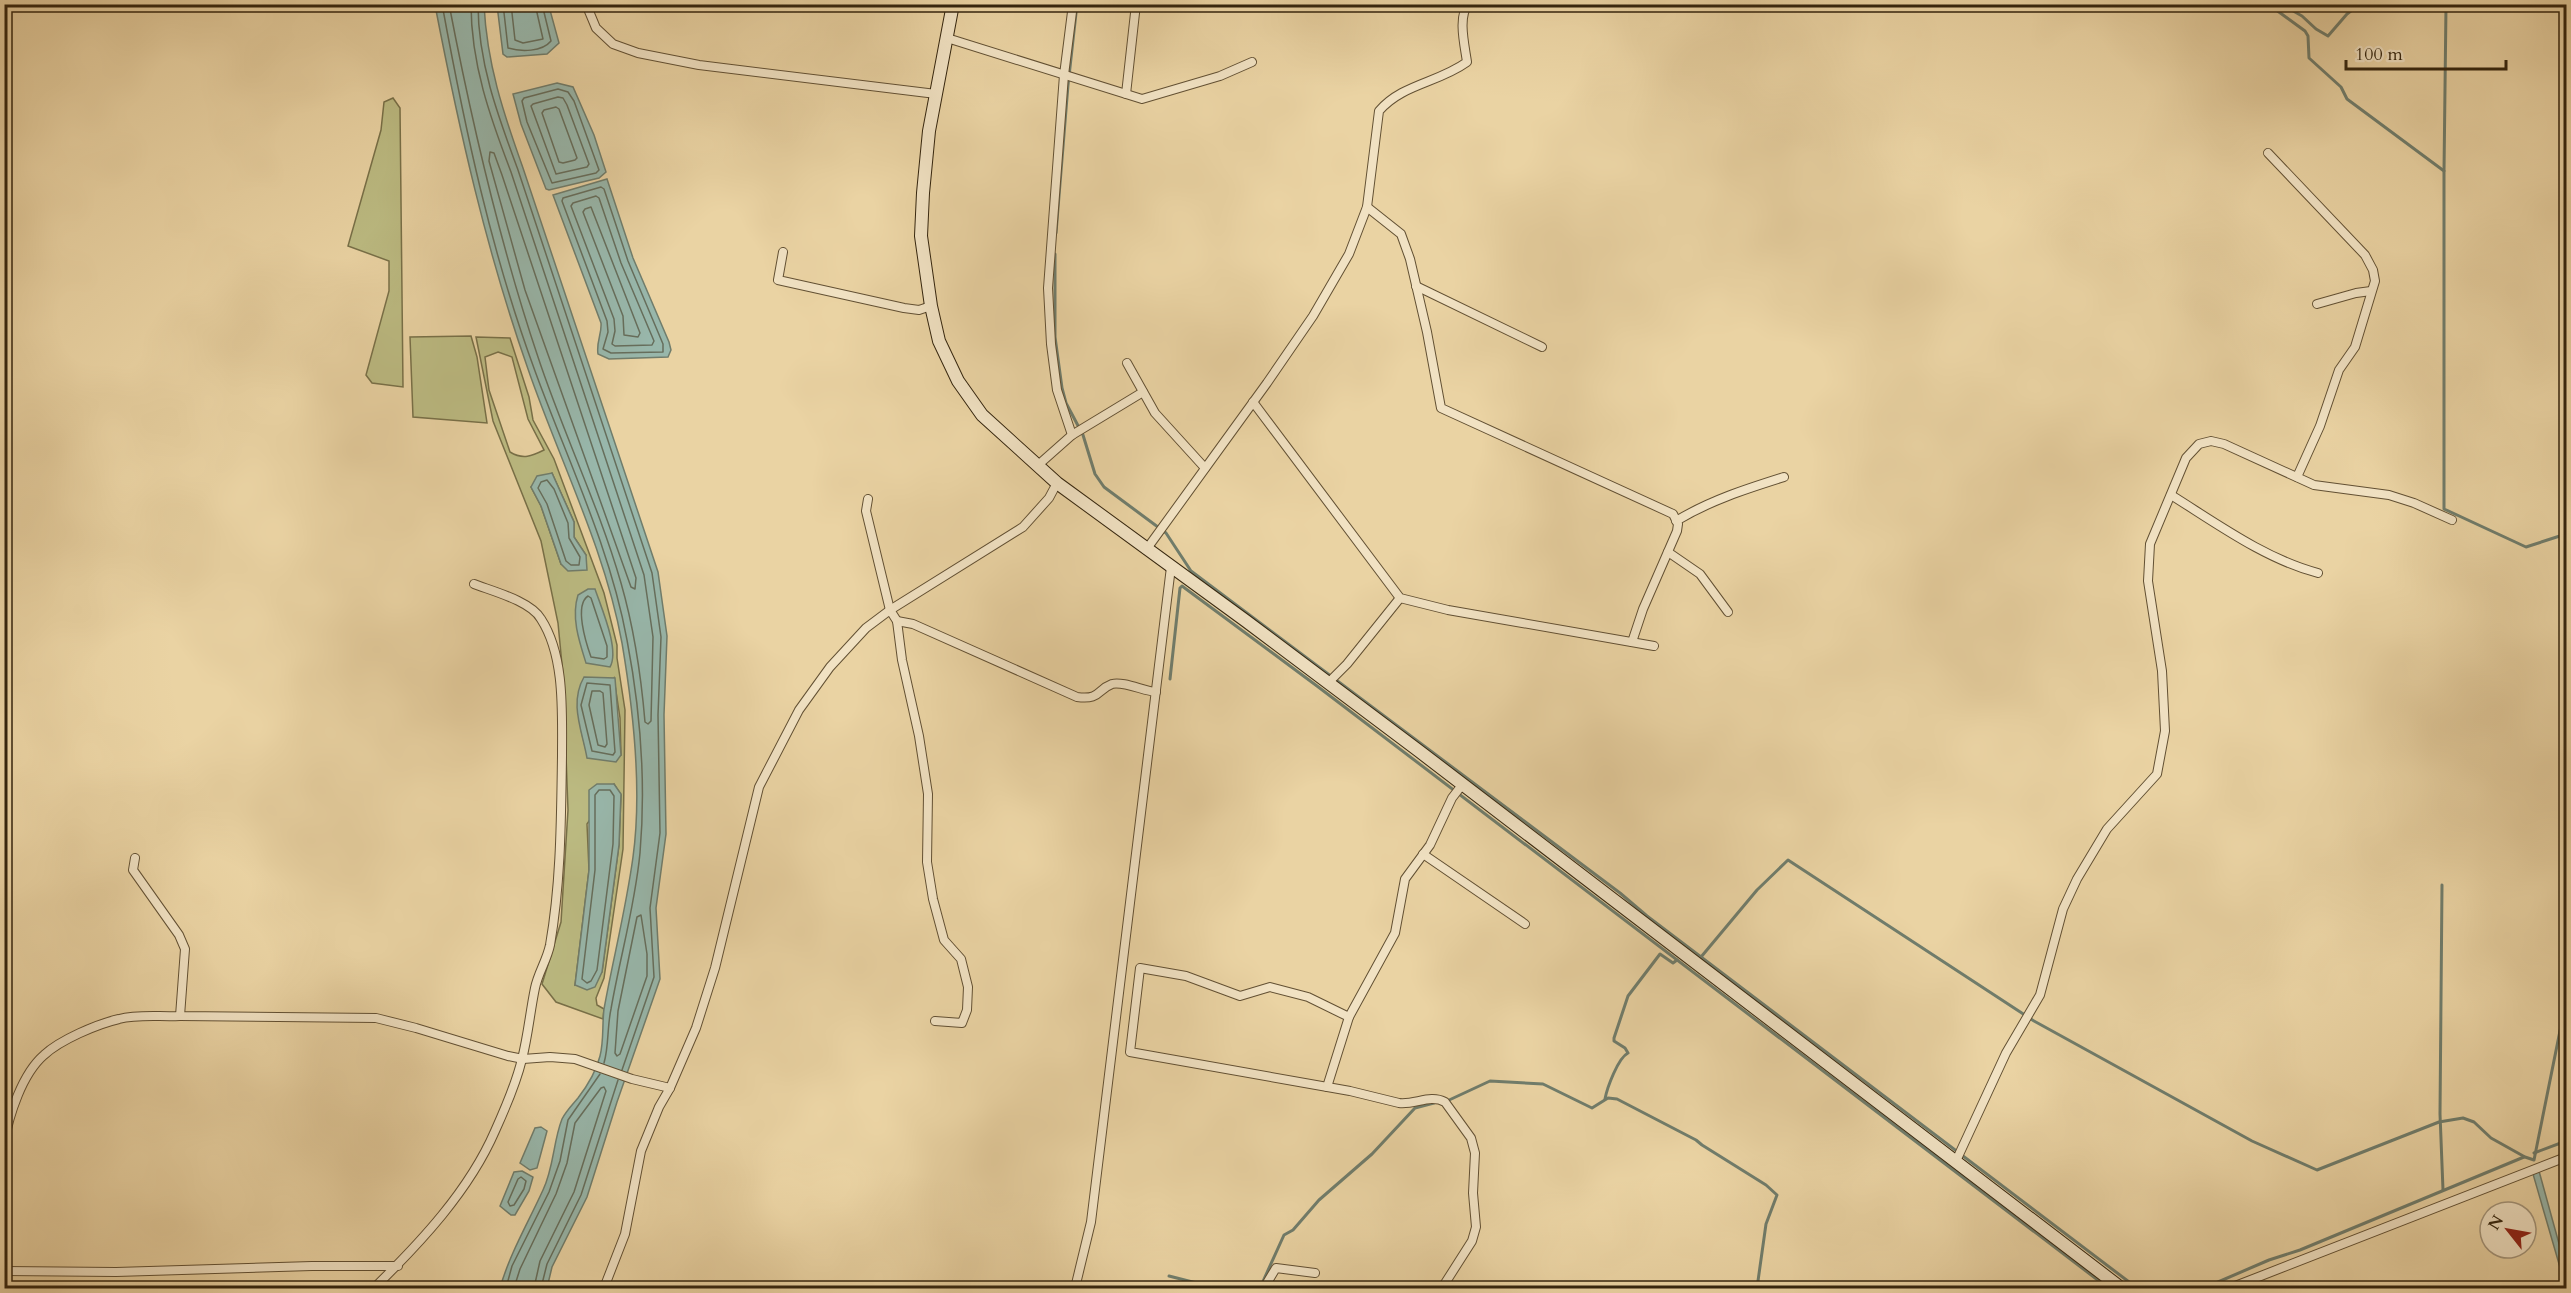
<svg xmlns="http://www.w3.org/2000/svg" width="2571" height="1293" font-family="Cardo,serif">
<rect width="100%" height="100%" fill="#ead3a3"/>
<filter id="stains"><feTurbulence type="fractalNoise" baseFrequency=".00333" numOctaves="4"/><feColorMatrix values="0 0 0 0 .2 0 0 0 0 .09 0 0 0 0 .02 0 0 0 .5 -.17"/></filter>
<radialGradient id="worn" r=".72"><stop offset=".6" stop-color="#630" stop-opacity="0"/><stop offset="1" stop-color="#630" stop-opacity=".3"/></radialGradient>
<!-- green -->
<g fill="#bcbb82" stroke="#787048" stroke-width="1.5" fill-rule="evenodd">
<polygon points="393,98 400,108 403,387 372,383 366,375 389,291 389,261 348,246 381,130 384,102"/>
<polygon points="471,336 477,357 487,423 413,417 410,337"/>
<path d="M 476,337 L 510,338 L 529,397 L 533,420 L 554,459 L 604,593 L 617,645 L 617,658 L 625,710 L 623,849 L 604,978 L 596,998 L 597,1005 L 604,1009 L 603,1019 L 556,1002 L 542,984 L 561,922 L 568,810 L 563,675 L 558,623 L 541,541 L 493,421 ZM 498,352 L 512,357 L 528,419 L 544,450 C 532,456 523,460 510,452 L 489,390 L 485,357 ZM 552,473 L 574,522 L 574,537 L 586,555 L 561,564 L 541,506 L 531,487 ZM 614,678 L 620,718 L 621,755 L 588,758 L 581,730 ZM 614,784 L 621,795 L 619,845 L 602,972 L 575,985 L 589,870 L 587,824 Z"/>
</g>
<!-- water -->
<g fill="#98b7ab" stroke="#707d6c" stroke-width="1.5">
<path d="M 435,5 L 484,5 C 487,64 503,112 523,168 L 658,572 L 667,636 L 664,715 L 666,834 L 656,908 L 660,979 L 617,1102 L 587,1197 L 552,1267 L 547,1288 L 500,1288 C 510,1253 528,1223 543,1190 C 554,1167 553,1142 562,1119 C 566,1111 573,1104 578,1098 C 588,1085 596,1072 600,1056 C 604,1041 602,1025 604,1009 C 613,959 626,909 633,857 C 642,792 633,708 622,643 C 605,549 559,459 528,369 C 486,250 459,129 435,5 Z"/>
<polygon points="497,5 546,5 550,10 559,43 547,54 507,57 503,54"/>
<polygon points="557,83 573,87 594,135 606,172 599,178 549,190 546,189 521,124 513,94"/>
<path d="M 607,179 L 633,258 L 669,342 L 671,350 L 668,357 L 609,359 L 598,354 C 596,342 602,334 601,323 L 553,195 Z"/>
<polygon points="552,473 574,522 574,537 586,555 587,570 568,571 561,564 541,506 531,487 537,476"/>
<path d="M 588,589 L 595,589 C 601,607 620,650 610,667 L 586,663 C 579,641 571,617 578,595 Z"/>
<path d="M 584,677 L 615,678 L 621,755 L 616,762 L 587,758 C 582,730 569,703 584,677 Z"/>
<polygon points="597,784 614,784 621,794 619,845 602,972 595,987 587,990 575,985 589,870 589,790"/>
<polygon points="541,1127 547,1131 537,1168 530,1170 520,1163 535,1128"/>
<polygon points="522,1171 533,1177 529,1191 515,1215 511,1215 500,1206 514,1172"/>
<polygon points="2539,1171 2566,1269 2566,1288 2533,1174"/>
</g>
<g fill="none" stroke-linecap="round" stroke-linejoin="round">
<!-- shore -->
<g stroke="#666e5c" stroke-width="1.5">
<path d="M 442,4 C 465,129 491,252 535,371 C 567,459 610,547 627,640 C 640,708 646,783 640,853 C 635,906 620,957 611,1009 C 607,1027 609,1046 604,1063"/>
<path d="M 449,4 C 472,124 499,241 538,357 C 563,433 599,506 621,583 C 634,628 641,675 645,722 L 648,724 L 651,721 L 653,637 L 644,575 L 511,172 C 490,117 471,64 471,4"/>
<path d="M 478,4 C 478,63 498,116 518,170 L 652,573 L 661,637 L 658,715 L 660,833 L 650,908 L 654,977 L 622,1070"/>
<path d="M 503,4 L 508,48 C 521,52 542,52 551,41 L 542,4"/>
<polyline points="511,4 515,40 523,43 543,39 535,4"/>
<polygon points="558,89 568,92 574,101 599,170 596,173 552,183 527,122 522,101 524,98"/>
<polygon points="558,97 563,98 567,105 589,164 587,167 556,174 531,106 533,104"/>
<polygon points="556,107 559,109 577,158 575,160 563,163 559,162 542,113 544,110"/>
<polygon points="490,152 494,153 502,175 636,578 635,589 631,587 525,290 489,161"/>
<polygon points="601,187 604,189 628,261 663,344 663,352 611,353 603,349 608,332 607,321 562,201 563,198"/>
<polygon points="596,196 599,198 621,263 654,341 652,345 615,346 612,344 615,331 614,319 571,206 573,203"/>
<polygon points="591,207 640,333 638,337 624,335 623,316 583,212 585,209"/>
<polygon points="547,480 554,489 568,523 569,538 580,557 579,565 571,565 566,561 547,504 538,488 541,482"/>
<path d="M 588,596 L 591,598 L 607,646 L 607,657 L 604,659 L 591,657 C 586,643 574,605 588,596 Z"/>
<polygon points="587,683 610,685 615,752 613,755 592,751 581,705"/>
<polygon points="592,691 600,691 603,693 607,744 605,747 598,745 589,705"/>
<polygon points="599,790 610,790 614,796 613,844 597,970 591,981 587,983 582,979 595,870 595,795"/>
<polygon points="641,915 647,954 647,976 620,1054 617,1056 615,1053 618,1011 637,917"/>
<polygon points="521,1177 526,1181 524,1189 514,1205 510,1206 508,1202 518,1179"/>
<polyline points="506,1288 512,1266 549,1192 560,1161 568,1120 600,1074"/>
<polyline points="514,1288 520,1269 556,1194 567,1163 575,1123 601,1088 604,1087 606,1091 574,1192 540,1261 534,1288"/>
<polyline points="541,1288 547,1264 581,1195 618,1080"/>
</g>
<!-- stream -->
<g stroke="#707d6c" stroke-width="3">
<polyline points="2268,4 2305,31 2308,36 2309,58 2341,87 2347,99 2444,171 2444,509 2526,547 2566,534"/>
<polyline points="2281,4 2302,16 2316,29 2328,36 2347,14 2360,4"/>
<polyline points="2438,4 2446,6 2444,171"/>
<polyline points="1953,5 1953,4"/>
<polyline points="1056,233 1068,85 1077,4"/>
<polyline points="1055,254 1055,337 1062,388 1066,403 1083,435 1095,474 1104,487 1166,533 1191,571 1620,893 1647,916 2137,1288"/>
<polyline points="1170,679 1180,588 1182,586 1317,686 2103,1284"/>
<polyline points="2442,885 2440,1114 2443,1190"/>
<polyline points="1701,957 1757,890 1788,860 2034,1021 2252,1141 2317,1170 2439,1122 2463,1118 2474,1122 2491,1138 2525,1157 2534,1160 2566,1001"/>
<path d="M 1605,1099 C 1607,1088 1618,1058 1628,1053 L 1625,1048 L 1614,1041 L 1614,1038 L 1628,996 L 1660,954 L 1673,963 L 1677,960"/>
<polyline points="1447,1101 1490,1081 1543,1084 1592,1108 1608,1098 1617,1099 1696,1140 1702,1145 1766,1185 1777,1195 1766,1224 1757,1288"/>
<polyline points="2534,1153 2566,1141"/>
<polyline points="1169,1276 1216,1288"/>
<polyline points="1260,1288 1284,1235 1293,1230 1319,1200 1372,1154 1415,1108 1434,1103"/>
<polyline points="2204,1288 2269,1260 2300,1250 2524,1157"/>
</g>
<defs>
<g id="street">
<polyline points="586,4 596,28 613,44 638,53 699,65 936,94"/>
<polyline points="947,38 1142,99 1220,76 1252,62"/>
<polyline points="1126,94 1136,4"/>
<polyline points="2268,153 2365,255 2373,270 2375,281 2355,347 2339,370 2320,426 2297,477"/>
<polyline points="1367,207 1401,234 1410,259 1427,332 1441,408 1673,514 1678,524 1677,531 1643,609 1632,642"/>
<polyline points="783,252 778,280 904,308 919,310 931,306"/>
<polyline points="1416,286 1542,347"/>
<polyline points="2317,304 2356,293 2371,291"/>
<polyline points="1127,363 1155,413 1205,468"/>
<polyline points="1253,402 1400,598 1448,610 1654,646"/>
<polyline points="1072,435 1057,390 1051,344 1048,288 1064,75 1073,4"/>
<polyline points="1037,466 1072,435 1143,392"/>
<path d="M 2171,495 C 2216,523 2265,559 2318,573"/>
<polyline points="868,499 866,511 890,610 897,621 902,660 919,736 928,794 927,862 933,899 944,940 961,959 968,987 967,1010 962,1023 935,1021"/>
<path d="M 1676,521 C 1711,500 1746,489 1784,477"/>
<path d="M 1146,550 L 1267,383 L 1313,316 L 1349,254 L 1367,207 L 1379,111 C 1402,84 1438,83 1467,62 C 1465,47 1457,15 1469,4"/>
<polyline points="1668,552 1700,574 1728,612"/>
<path d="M 897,621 L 913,624 L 1077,697 C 1101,700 1096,690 1112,684 C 1123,681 1144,691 1156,692"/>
<polyline points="1328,683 1347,664 1400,598"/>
<polyline points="1423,854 1525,924"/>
<polyline points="135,858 133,870 179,935 185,949 180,1016 376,1018 416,1028 508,1056 523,1059 550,1057 575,1059 632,1079 670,1088"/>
<path d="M 1349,1017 L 1308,997 L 1270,987 L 1240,996 L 1186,976 L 1140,968 L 1130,1052 L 1350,1091 L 1399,1103 C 1415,1105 1430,1094 1445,1102 L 1471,1138 L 1475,1153 L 1473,1193 L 1476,1227 L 1472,1241 L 1442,1288"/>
<polyline points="1327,1087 1349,1017 1395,933 1405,879 1430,845 1452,798 1462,785"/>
<path d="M 4,1143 C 9,1115 22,1074 44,1055 C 60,1040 97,1024 119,1019 C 138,1014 160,1017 180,1016"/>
<polyline points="1956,1161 2006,1053 2040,995 2063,909 2077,879 2107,829 2157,774 2165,731 2162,671 2148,581 2150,544 2186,458 2199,444 2211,441 2224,444 2314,485 2389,495 2414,503 2452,520"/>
<polyline points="4,1271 116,1272 312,1266 398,1266"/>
<path d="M 374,1288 C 420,1243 469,1191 495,1131 C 505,1109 516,1084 522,1059 C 528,1036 530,1012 535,988 C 538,973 547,960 550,945 C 561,882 561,819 562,756 C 562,712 565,656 541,619 C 531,601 492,591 474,584"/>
<polyline points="604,1288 625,1234 641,1151 659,1107 670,1088 696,1028 715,968 759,787 799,710 830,667 866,628 890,610 1023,527 1049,498 1057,483"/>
<polyline points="1075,1288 1091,1222 1171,567"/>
<polyline points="1264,1288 1276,1268 1315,1273"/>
<polyline points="2230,1288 2566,1157"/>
</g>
<polyline id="secondary" points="953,4 929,131 923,193 921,236 931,306 939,341 958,381 982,415 1057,483 1246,621 1419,751 2121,1288"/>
</defs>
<!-- street casing -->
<use href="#street" stroke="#625033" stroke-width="10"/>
<!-- secondary casing -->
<use href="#secondary" stroke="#34250e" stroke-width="14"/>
<!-- street -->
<use href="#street" stroke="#f1e2c3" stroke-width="8"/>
<!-- secondary -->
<use href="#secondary" stroke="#f1e2c3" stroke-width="12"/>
</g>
<!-- margin -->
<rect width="2571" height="1293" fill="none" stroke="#ead3a3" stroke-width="24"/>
<rect x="6" y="6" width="2559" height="1281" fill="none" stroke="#34250e" stroke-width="3"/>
<rect x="12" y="12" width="2547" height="1269" fill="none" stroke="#34250e" stroke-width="1.5"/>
<!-- north arrow -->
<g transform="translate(2508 1230) rotate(301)"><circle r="28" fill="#f1e2c3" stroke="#a5967b" stroke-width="1.5"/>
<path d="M0-4.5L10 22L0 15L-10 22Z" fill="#8f2418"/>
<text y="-9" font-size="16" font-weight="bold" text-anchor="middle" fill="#34250e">N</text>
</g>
<!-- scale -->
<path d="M2346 60v9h160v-9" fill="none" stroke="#34250e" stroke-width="3"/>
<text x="2355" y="60" font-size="18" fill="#34250e" stroke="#f1e2c3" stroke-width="4.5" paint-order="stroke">100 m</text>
<rect width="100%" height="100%" filter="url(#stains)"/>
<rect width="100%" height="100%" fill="url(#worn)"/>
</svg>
